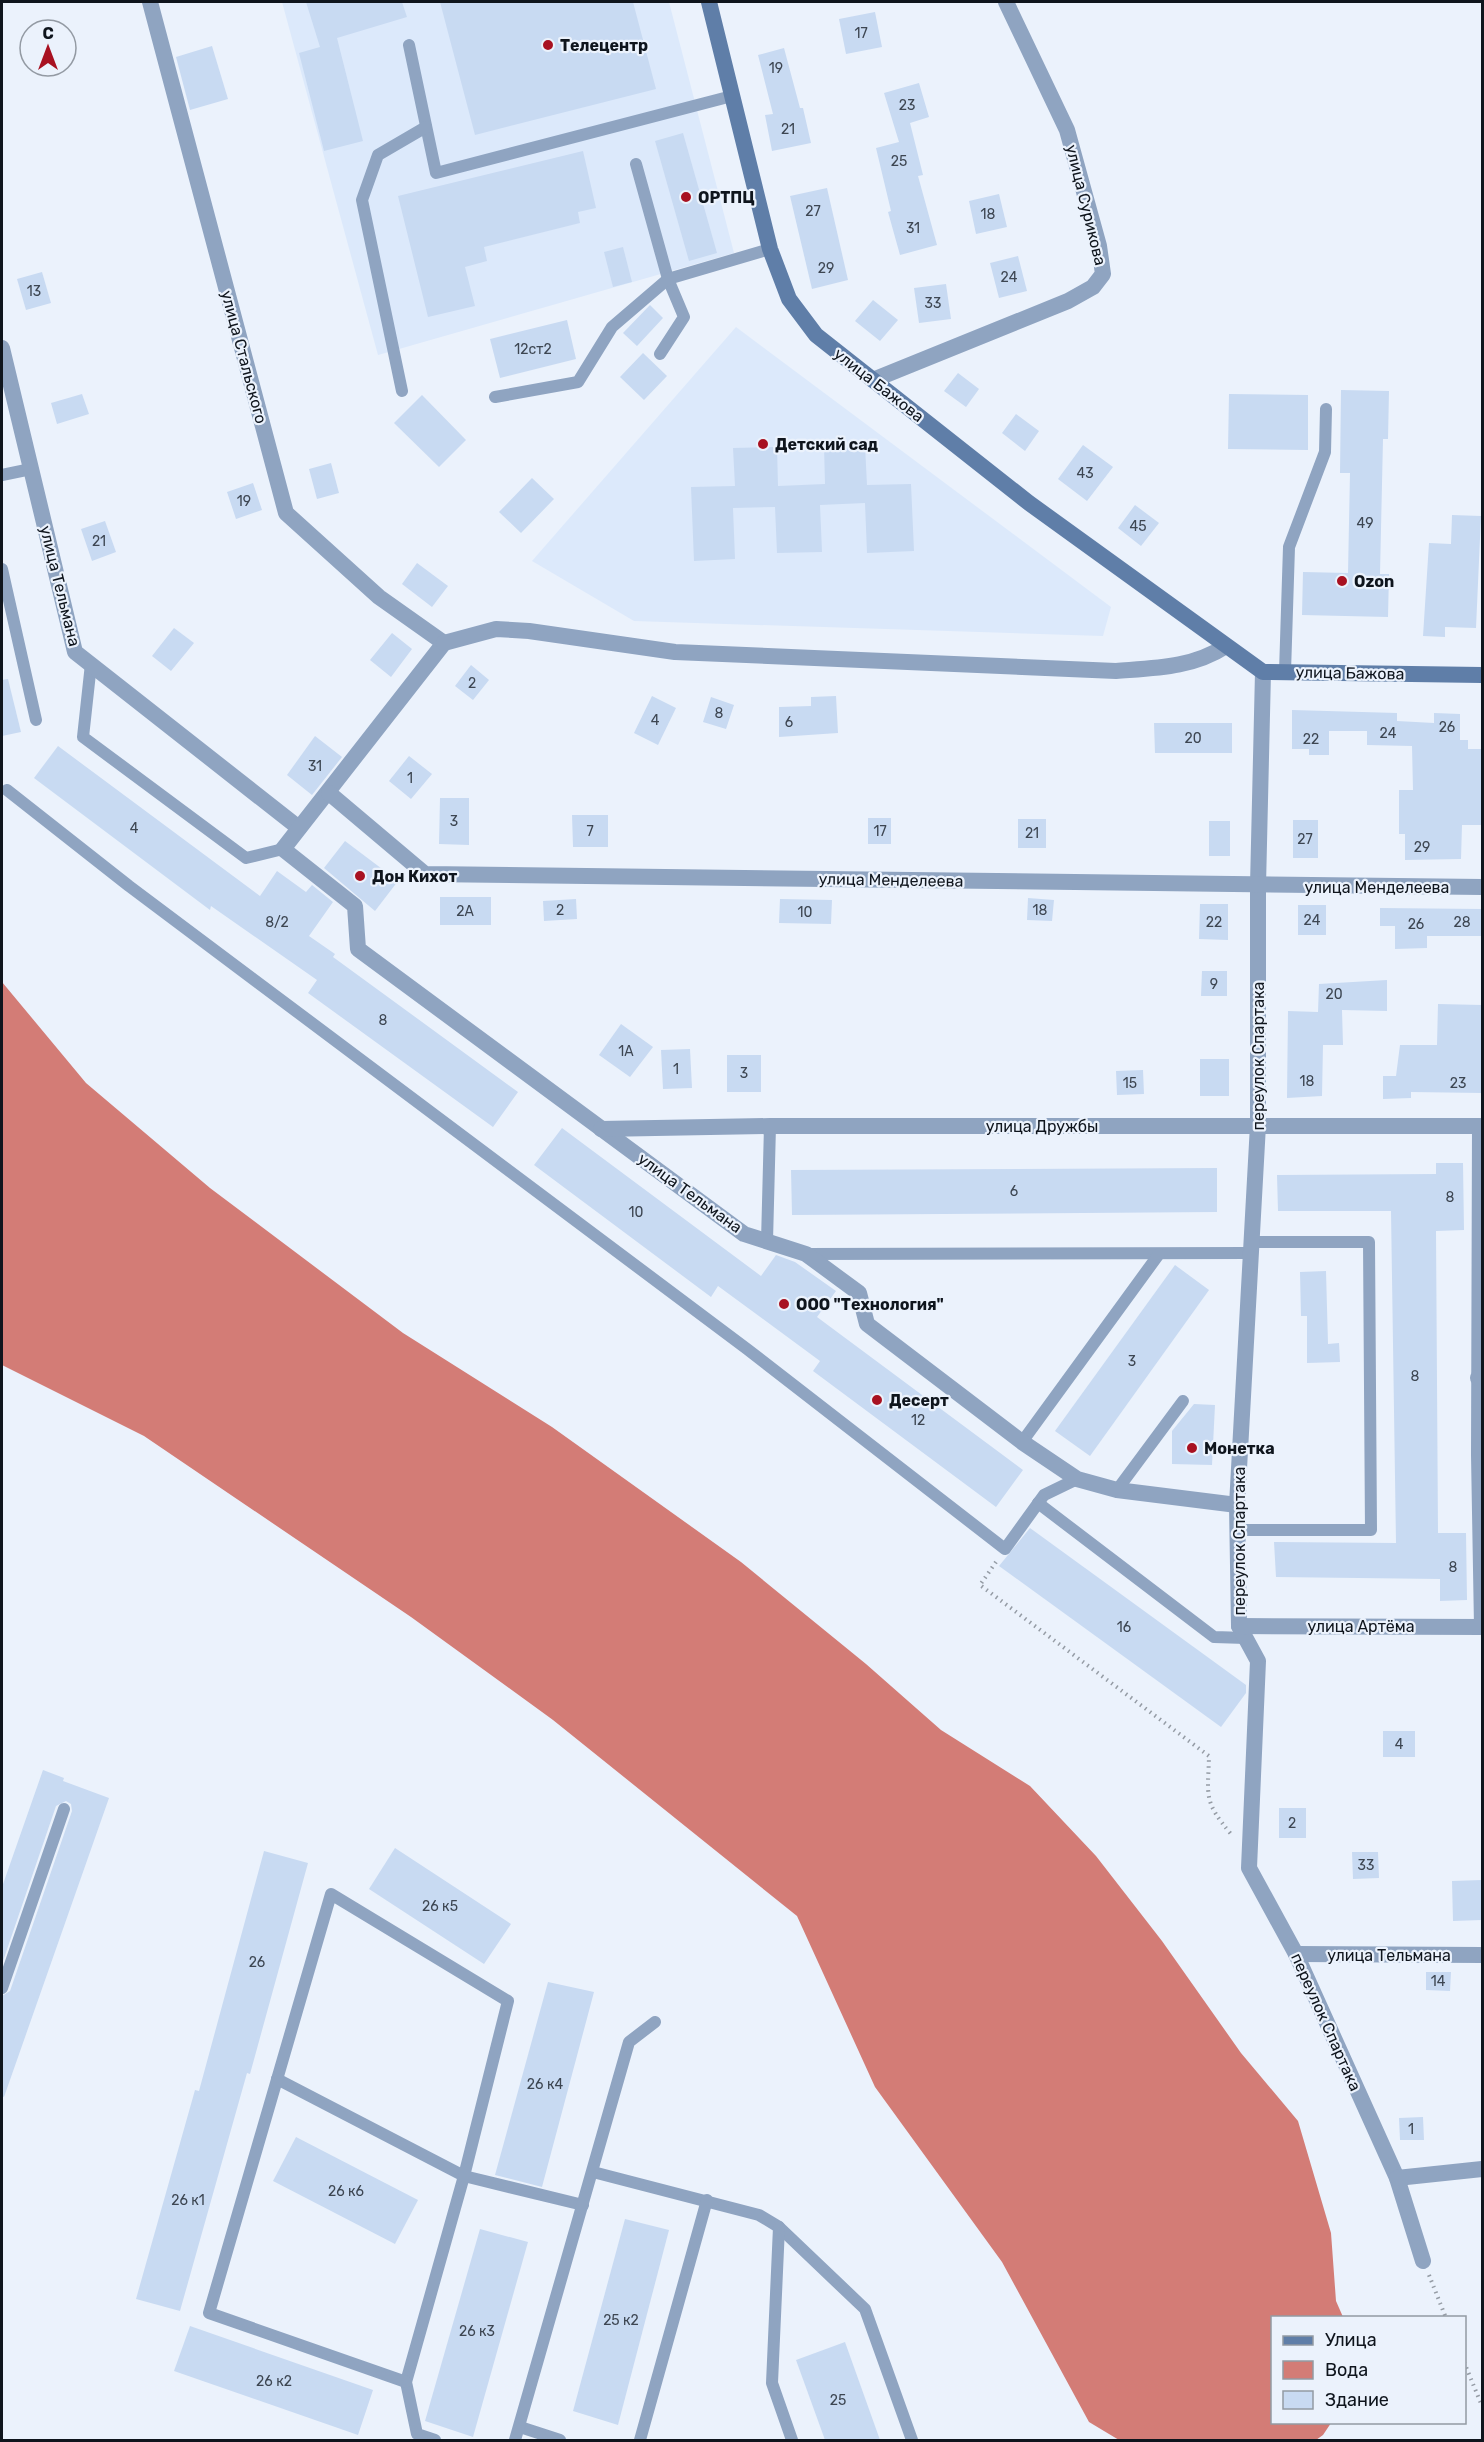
<svg xmlns="http://www.w3.org/2000/svg" width="1484" height="2442" font-family="Rubik,sans-serif">
<rect width="100%" height="100%" fill="#ebf2fc"/>
<!-- built -->
<g fill="#dce9fb">
<polygon points="282,2 669,2 734,253 378,355"/>
<polygon points="736,327 1111,607 1103,636 634,621 532,561"/>
</g>
<!-- water -->
<polygon fill="#d37c76" points="2,982 86,1083 210,1188 403,1333 552,1427 741,1562 866,1664 941,1730 1030,1786 1096,1856 1162,1941 1241,2053 1298,2121 1331,2233 1336,2301 1343,2317 1272,2318 1272,2422 1331,2423 1323,2435 1316,2440 1119,2440 1089,2422 1002,2262 875,2087 797,1916 553,1720 411,1617 144,1436 2,1365"/>
<!-- building -->
<g fill="#c8daf2">
<polygon points="306,2 402,2 407,17 337,38 363,141 324,151 299,53 320,47"/>
<polygon points="440,2 633,2 656,89 475,135"/>
<polygon points="875,12 882,47 846,54 839,19"/>
<polygon points="212,46 228,99 190,110 176,57"/>
<polygon points="784,48 800,108 803,108 811,143 772,151 765,115 773,114 758,55"/>
<polygon points="919,83 929,117 910,123 923,175 918,176 937,245 900,255 888,212 891,211 876,148 899,142 884,93"/>
<polygon points="683,133 717,253 689,261 655,141"/>
<polygon points="583,151 596,208 578,212 580,223 484,247 487,261 465,267 475,306 428,317 398,196"/>
<polygon points="827,188 848,280 812,289 790,196"/>
<polygon points="999,194 1007,227 976,234 969,201"/>
<polygon points="623,247 632,282 613,287 604,252"/>
<polygon points="1018,256 1027,291 999,298 990,263"/>
<polygon points="42,272 51,303 26,310 17,279"/>
<polygon points="946,284 951,319 919,323 914,288"/>
<polygon points="873,300 898,320 880,341 855,321"/>
<polygon points="650,305 663,318 637,346 623,333"/>
<polygon points="567,320 576,359 500,378 490,339"/>
<polygon points="643,353 667,376 644,400 620,377"/>
<polygon points="958,373 979,389 966,407 944,391"/>
<polygon points="1341,390 1389,391 1388,439 1383,439 1380,574 1389,574 1388,617 1302,615 1303,572 1348,573 1350,473 1340,473"/>
<polygon points="82,394 89,414 57,424 51,403"/>
<polygon points="1229,394 1308,395 1308,450 1228,449"/>
<polygon points="422,395 466,440 439,467 394,423"/>
<polygon points="1016,414 1039,431 1025,451 1002,433"/>
<polygon points="865,445 867,485 911,484 914,551 867,553 865,503 820,505 822,552 777,553 775,507 733,508 735,559 694,561 691,487 735,486 733,448 777,447 778,486 825,484 824,446"/>
<polygon points="1083,445 1113,467 1087,501 1058,479"/>
<polygon points="331,463 339,493 317,499 309,469"/>
<polygon points="532,478 554,499 521,533 499,512"/>
<polygon points="253,483 262,510 236,519 227,492"/>
<polygon points="1135,505 1159,523 1141,546 1118,528"/>
<polygon points="1452,515 1481,516 1476,628 1445,627 1445,637 1423,636 1429,543 1451,544"/>
<polygon points="105,521 116,552 92,561 81,529"/>
<polygon points="417,563 448,586 432,607 402,584"/>
<polygon points="174,628 194,643 171,671 152,656"/>
<polygon points="392,633 412,649 391,677 370,660"/>
<polygon points="471,665 489,680 473,700 455,686"/>
<polygon points="8,679 21,732 2,736 2,680"/>
<polygon points="652,696 676,708 658,745 634,733"/>
<polygon points="836,696 838,733 779,737 779,707 811,706 811,697"/>
<polygon points="711,697 734,705 726,729 703,722"/>
<polygon points="1292,710 1397,713 1397,721 1434,723 1434,713 1460,714 1460,740 1468,740 1468,749 1482,749 1482,825 1462,825 1461,859 1405,860 1405,834 1399,834 1399,790 1413,790 1412,746 1367,745 1367,731 1329,731 1329,755 1309,755 1309,749 1292,749"/>
<polygon points="1154,723 1232,723 1232,753 1155,753"/>
<polygon points="315,736 342,757 312,795 287,775"/>
<polygon points="58,746 260,896 277,871 306,892 312,885 333,902 309,936 335,954 333,957 518,1092 493,1127 308,993 317,980 211,906 210,910 34,778"/>
<polygon points="409,756 432,774 411,799 389,781"/>
<polygon points="440,798 469,798 469,845 439,844"/>
<polygon points="572,815 608,815 608,847 573,847"/>
<rect x="868" y="818" width="23" height="26"/>
<rect x="1018" y="819" width="28" height="29"/>
<rect x="1293" y="820" width="25" height="38"/>
<rect x="1209" y="821" width="21" height="35"/>
<polygon points="345,841 398,881 375,911 324,868"/>
<rect x="440" y="897" width="51" height="28"/>
<polygon points="1028,898 1054,900 1052,921 1027,920"/>
<polygon points="576,899 577,919 544,921 543,901"/>
<polygon points="780,899 832,900 831,924 779,923"/>
<polygon points="1200,904 1228,904 1228,940 1199,939"/>
<rect x="1298" y="905" width="28" height="30"/>
<polygon points="1380,908 1482,909 1482,936 1427,936 1427,948 1395,949 1395,926 1380,926"/>
<polygon points="1202,971 1227,971 1227,996 1201,996"/>
<polygon points="1387,980 1387,1011 1342,1010 1343,1045 1323,1045 1322,1096 1287,1098 1288,1011 1318,1012 1319,984"/>
<polygon points="1438,1004 1482,1005 1482,1093 1411,1092 1411,1098 1383,1099 1383,1076 1396,1076 1400,1045 1437,1045"/>
<polygon points="621,1024 653,1047 630,1077 599,1055"/>
<polygon points="690,1049 692,1088 663,1089 661,1050"/>
<rect x="727" y="1055" width="34" height="37"/>
<rect x="1200" y="1059" width="29" height="37"/>
<polygon points="1143,1070 1144,1094 1117,1095 1116,1071"/>
<polygon points="562,1128 761,1276 776,1255 795,1262 836,1291 817,1317 1023,1470 996,1507 813,1371 820,1361 718,1286 711,1297 534,1165"/>
<polygon points="1436,1163 1463,1163 1464,1230 1436,1231 1438,1533 1466,1533 1467,1600 1440,1601 1440,1579 1276,1577 1274,1542 1396,1543 1391,1211 1278,1211 1277,1175 1436,1174"/>
<polygon points="1217,1168 1217,1212 792,1215 791,1170"/>
<polygon points="1175,1265 1209,1290 1090,1456 1055,1431"/>
<polygon points="1326,1271 1328,1344 1339,1343 1340,1362 1307,1363 1307,1316 1301,1316 1300,1272"/>
<polygon points="1194,1404 1215,1405 1212,1465 1172,1464 1172,1431"/>
<polygon points="1030,1528 1246,1685 1246,1693 1221,1727 999,1566"/>
<rect x="1383" y="1731" width="32" height="26"/>
<polygon points="43,1770 64,1778 63,1781 109,1798 4,2097 2,2096 2,1996 10,1991 72,1811 71,1804 66,1801 56,1806 2,1964 2,1887"/>
<rect x="1279" y="1808" width="27" height="30"/>
<polygon points="395,1848 511,1924 484,1964 369,1889"/>
<polygon points="264,1851 308,1863 250,2074 247,2073 180,2311 136,2299 195,2090 199,2091"/>
<polygon points="1352,1852 1378,1852 1379,1878 1353,1879"/>
<polygon points="1482,1880 1482,1920 1453,1921 1452,1881"/>
<polygon points="1426,1972 1451,1972 1450,1991 1426,1990"/>
<polygon points="548,1982 594,1992 542,2187 495,2175"/>
<polygon points="1423,2117 1424,2140 1400,2140 1399,2118"/>
<polygon points="296,2137 418,2200 395,2244 273,2181"/>
<polygon points="625,2219 669,2230 618,2425 573,2411"/>
<polygon points="480,2229 528,2242 473,2437 425,2421"/>
<polygon points="190,2326 373,2390 358,2435 174,2371"/>
<polygon points="845,2342 880,2440 825,2440 796,2360"/>
</g>
<g fill="none" stroke-linecap="round" stroke-linejoin="round">
<!-- path -->
<g stroke="#959ca5" stroke-width="4" stroke-dasharray="1.5 4.5" stroke-linecap="butt">
<path d="M 996,1562 L 980,1585 L 1209,1756 C 1208,1796 1203,1801 1231,1834"/>
<polyline points="1429,2275 1446,2318"/>
<polyline points="1464,2362 1482,2406"/>
</g>
<!-- service -->
<g stroke="#8fa4c1" stroke-width="12">
<polyline points="409,45 436,173 732,96"/>
<polyline points="636,164 668,279 684,317 660,354"/>
<polyline points="402,391 362,200 378,155 426,127"/>
<polyline points="495,397 578,382 612,327 668,279 770,249"/>
<polyline points="2,475 31,469"/>
<polyline points="2,569 36,720"/>
<polyline points="91,664 83,737 246,858 283,849"/>
<polyline points="1285,672 1289,547 1325,452 1326,409"/>
<polyline points="7,790 129,886 747,1349 1005,1549 1044,1495 1077,1479"/>
<polyline points="1478,1125 1477,1455 1480,1626"/>
<polyline points="767,1241 770,1126"/>
<polyline points="806,1254 1249,1253"/>
<polyline points="1022,1442 1159,1254"/>
<polyline points="1117,1490 1183,1401"/>
<polyline points="1038,1503 1214,1637 1246,1638"/>
<polyline points="1238,1530 1371,1530 1369,1242 1250,1242"/>
<polyline points="2,1988 64,1809"/>
<polyline points="277,2079 464,2176 406,2382 417,2434 435,2440"/>
<polyline points="593,2172 759,2215 779,2227 865,2309 912,2440"/>
<polyline points="779,2227 772,2383 792,2440"/>
<polyline points="406,2382 209,2313 331,1894 508,2001 464,2176 583,2205"/>
<polyline points="520,2427 560,2440"/>
<polyline points="515,2440 629,2042 655,2022"/>
<polyline points="640,2440 707,2200"/>
</g>
<!-- minor -->
<g stroke="#8fa4c1" stroke-width="16">
<polyline points="150,2 286,513 379,597 444,643"/>
<polyline points="2,348 75,652 299,828"/>
<polyline points="873,380 1068,301 1093,287 1103,274 1099,246 1067,130 1006,2"/>
<polyline points="444,643 283,849 355,906 358,949 744,1234 806,1254 859,1293 867,1324 1022,1442 1077,1479 1117,1490 1237,1505"/>
<path d="M 444,643 L 496,629 L 529,631 L 675,652 L 1116,671 C 1155,668 1192,668 1226,646"/>
<polyline points="1263,672 1258,886 1258,1125 1237,1505 1239,1626 1258,1661 1249,1868 1296,1954 1397,2178 1423,2261"/>
<polyline points="329,793 425,874 1482,887"/>
<polyline points="601,1129 770,1126 1482,1126"/>
<polyline points="1478,1378 1482,1378"/>
<polyline points="1239,1626 1482,1627"/>
<polyline points="1296,1954 1482,1955"/>
<polyline points="1397,2178 1482,2169"/>
</g>
<!-- secondary -->
<polyline stroke="#5f7ea8" stroke-width="16" points="709,2 770,249 789,299 816,335 1029,503 1263,672 1482,675"/>
</g>
<!-- markers -->
<g fill="#a81121" stroke="#ebf2fc" stroke-width="2">
<circle cx="548" cy="45" r="6"/>
<circle cx="686" cy="197" r="6"/>
<circle cx="763" cy="444" r="6"/>
<circle cx="1342" cy="581" r="6"/>
<circle cx="360" cy="876" r="6"/>
<circle cx="784" cy="1304" r="6"/>
<circle cx="877" cy="1400" r="6"/>
<circle cx="1192" cy="1448" r="6"/>
</g>
<g text-anchor="middle" dominant-baseline="central" stroke-width="4.5" stroke-linejoin="round" paint-order="stroke">
<!-- number labels -->
<g font-size="14" fill="#3d4652">
<text x="861" y="33">17</text>
<text x="776" y="68">19</text>
<text x="907" y="105">23</text>
<text x="788" y="129">21</text>
<text x="899" y="161">25</text>
<text x="813" y="211">27</text>
<text x="988" y="214">18</text>
<text x="913" y="228">31</text>
<text x="826" y="268">29</text>
<text x="1009" y="277">24</text>
<text x="34" y="291">13</text>
<text x="933" y="303">33</text>
<text x="533" y="349">12ст2</text>
<text x="1085" y="473">43</text>
<text x="244" y="501">19</text>
<text x="1365" y="523">49</text>
<text x="1138" y="526">45</text>
<text x="99" y="541">21</text>
<text x="472" y="683">2</text>
<text x="719" y="713">8</text>
<text x="655" y="720">4</text>
<text x="789" y="722">6</text>
<text x="1447" y="727">26</text>
<text x="1388" y="733">24</text>
<text x="1193" y="738">20</text>
<text x="1311" y="739">22</text>
<text x="315" y="766">31</text>
<text x="410" y="778">1</text>
<text x="454" y="821">3</text>
<text x="134" y="828">4</text>
<text x="590" y="831">7</text>
<text x="880" y="831">17</text>
<text x="1032" y="833">21</text>
<text x="1305" y="839">27</text>
<text x="1422" y="847">29</text>
<text x="560" y="910">2</text>
<text x="1040" y="910">18</text>
<text x="465" y="911">2А</text>
<text x="805" y="912">10</text>
<text x="1312" y="920">24</text>
<text x="277" y="922">8/2</text>
<text x="1214" y="922">22</text>
<text x="1462" y="922">28</text>
<text x="1416" y="924">26</text>
<text x="1214" y="984">9</text>
<text x="1334" y="994">20</text>
<text x="383" y="1020">8</text>
<text x="626" y="1051">1А</text>
<text x="676" y="1069">1</text>
<text x="744" y="1073">3</text>
<text x="1307" y="1081">18</text>
<text x="1130" y="1083">15</text>
<text x="1458" y="1083">23</text>
<text x="1014" y="1191">6</text>
<text x="1450" y="1197">8</text>
<text x="636" y="1212">10</text>
<text x="1132" y="1361">3</text>
<text x="1415" y="1376">8</text>
<text x="918" y="1420">12</text>
<text x="1453" y="1567">8</text>
<text x="1124" y="1627">16</text>
<text x="1399" y="1744">4</text>
<text x="1292" y="1823">2</text>
<text x="1366" y="1865">33</text>
<text x="440" y="1906">26 к5</text>
<text x="257" y="1962">26</text>
<text x="1438" y="1981">14</text>
<text x="545" y="2084">26 к4</text>
<text x="1411" y="2129">1</text>
<text x="346" y="2191">26 к6</text>
<text x="188" y="2200">26 к1</text>
<text x="621" y="2320">25 к2</text>
<text x="477" y="2331">26 к3</text>
<text x="274" y="2381">26 к2</text>
<text x="838" y="2400">25</text>
</g>
<!-- poi labels -->
<g font-size="16" font-weight="bold" fill="#0f151d" stroke="#ebf2fc" text-anchor="start">
<text x="560" y="45">Телецентр</text>
<text x="698" y="197">ОРТПЦ</text>
<text x="775" y="444">Детский сад</text>
<text x="1354" y="581">Ozon</text>
<text x="372" y="876">Дон Кихот</text>
<text x="796" y="1304">ООО "Технология"</text>
<text x="889" y="1400">Десерт</text>
<text x="1204" y="1448">Монетка</text>
</g>
<!-- street labels -->
<g font-size="16" fill="#0f151d" stroke="#ebf2fc">
<text transform="translate(1086 205) rotate(76)">улица Сурикова</text>
<text transform="translate(244 357) rotate(75)">улица Стальского</text>
<text transform="translate(879 385) rotate(38)">улица Бажова</text>
<text transform="translate(60 586) rotate(76)">улица Тельмана</text>
<text transform="translate(1350 673) rotate(1)">улица Бажова</text>
<text transform="translate(891 880) rotate(1)">улица Менделеева</text>
<text x="1377" y="887">улица Менделеева</text>
<text transform="translate(1258 1056) rotate(-90)">переулок Спартака</text>
<text x="1042" y="1126">улица Дружбы</text>
<text transform="translate(690 1193) rotate(36)">улица Тельмана</text>
<text transform="translate(1239 1541) rotate(-90)">переулок Спартака</text>
<text x="1361" y="1626">улица Артёма</text>
<text x="1389" y="1955">улица Тельмана</text>
<text transform="translate(1326 2022) rotate(66)">переулок Спартака</text>
</g>
</g>
<!-- border -->
<rect width="1484" height="2442" fill="none" stroke="#0f151d" stroke-width="6"/>
<!-- legend -->
<rect x="1271" y="2316" width="195" height="108" fill="#ebf2fc" stroke="#939aa3" stroke-width="1.5"/>
<rect x="1283" y="2336" width="30" height="9" fill="#5f7ea8" stroke="#939aa3" stroke-width="1.5"/>
<text x="1325" y="2346" font-size="18" fill="#0f151d">Улица</text>
<rect x="1283" y="2361" width="30" height="18" fill="#d37c76" stroke="#939aa3" stroke-width="1.5"/>
<text x="1325" y="2376" font-size="18" fill="#0f151d">Вода</text>
<rect x="1283" y="2391" width="30" height="18" fill="#c8daf2" stroke="#939aa3" stroke-width="1.5"/>
<text x="1325" y="2406" font-size="18" fill="#0f151d">Здание</text>
<!-- north arrow -->
<g transform="translate(48 48)"><circle r="28" fill="#ebf2fc" stroke="#939aa3" stroke-width="1.5"/>
<path d="M0-4.5L10 22L0 15L-10 22Z" fill="#a81121"/>
<text y="-9" font-size="16" font-weight="bold" text-anchor="middle" fill="#0f151d">С</text>
</g>
</svg>
